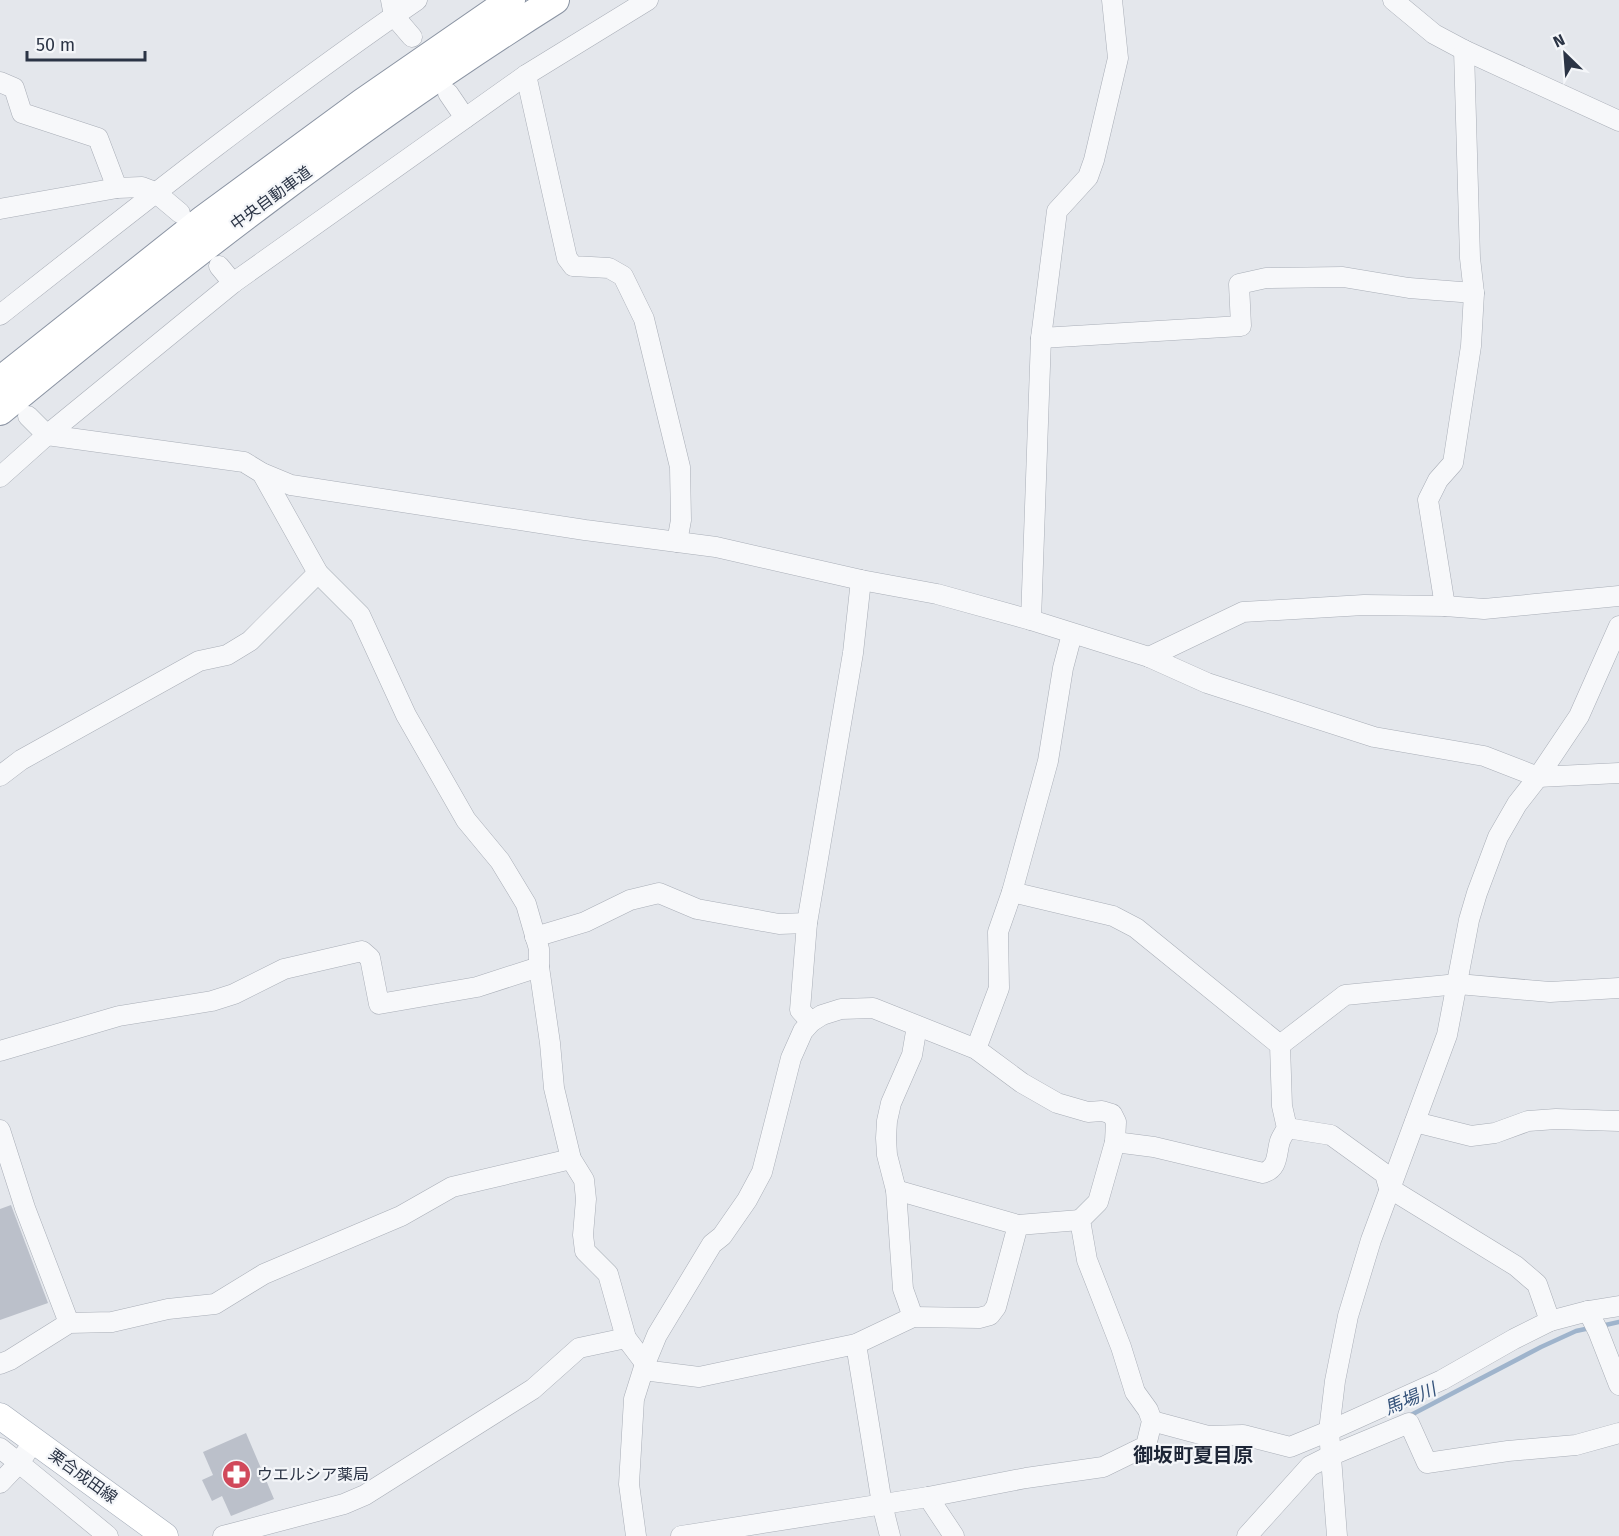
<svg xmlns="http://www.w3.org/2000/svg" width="1619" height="1536" font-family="'Fira Sans','Noto Sans JP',sans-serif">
<rect width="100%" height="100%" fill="#e4e7ec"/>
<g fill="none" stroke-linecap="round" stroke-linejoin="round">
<!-- stream -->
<g stroke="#9fb4cc" stroke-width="4.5">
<polyline points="1601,1326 1619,1322"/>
<polyline points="1409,1416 1541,1347 1576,1331 1590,1328"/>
</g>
</g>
<!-- building -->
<g fill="#bbc0ca">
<polygon points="11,1205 48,1303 0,1320 0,1209"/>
<polygon points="246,1433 274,1499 231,1516 222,1496 212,1501 202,1480 213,1475 203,1452"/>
</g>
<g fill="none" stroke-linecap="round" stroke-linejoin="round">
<defs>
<g id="minor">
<polyline points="391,0 394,16 412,37"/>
<polyline points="1393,0 1434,34 1464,50 1619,121"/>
<polyline points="526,75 567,258 573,266 609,268 623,276 644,319 680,467 681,520 677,542"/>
<polyline points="0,82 14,88 22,113 98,138 117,188 142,187 155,192 180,213"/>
<polyline points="448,93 465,118"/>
<polyline points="0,209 117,188"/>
<polyline points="219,266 233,283"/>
<path d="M 0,315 C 137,207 273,99 417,0"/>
<polyline points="1041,338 1241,326 1239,284 1266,278 1343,277 1409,288 1474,293"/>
<polyline points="28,416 47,435 244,462 262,473 291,485 585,530 716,547 861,580 937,594 1031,620 1149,657 1207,683 1374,737 1484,756 1538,777 1619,773"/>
<polyline points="262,473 318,573 360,615 406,715 466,820 500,861 526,904 539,949 539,967 550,1043 554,1088 571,1159 584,1180 586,1199 583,1235 585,1251 608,1274 626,1338 651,1371 699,1377 856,1344 913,1317 979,1318 990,1315 996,1307 1018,1225 1080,1220"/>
<polyline points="0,477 47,435 233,283 526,75 648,0"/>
<polyline points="1445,606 1428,500 1438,480 1453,463 1471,346 1474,293 1470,258 1464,50"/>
<polyline points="1031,620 1041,338 1057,211 1088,177 1094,160 1118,58 1112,0"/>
<polyline points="1149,657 1243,612 1364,605 1445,606 1484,609 1619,596"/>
<polyline points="0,776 21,760 199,661 227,655 250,641 318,573"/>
<path d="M 1012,892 L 1113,916 L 1136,928 L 1280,1045 L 1282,1106 L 1287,1128 C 1285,1132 1282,1136 1280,1141 C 1276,1154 1279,1168 1263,1173 L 1154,1147 L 1115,1142"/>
<polyline points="535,937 585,922 630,900 659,893 697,909 779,924 807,923"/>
<polyline points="811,1022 800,1010 807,923 853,653 861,580"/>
<polyline points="1280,1045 1345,995 1458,984 1550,992 1619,988"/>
<polyline points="976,1049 999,988 998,932 1012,892 1048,761 1063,668 1072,634"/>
<polyline points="0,1051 119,1016 212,1001 234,994 284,969 362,951 370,958 379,1004 477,987 539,967"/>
<polyline points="1415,1122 1471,1136 1495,1133 1528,1121 1556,1119 1619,1121"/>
<polyline points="1287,1128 1331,1135 1385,1174 1389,1188 1516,1266 1537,1284 1550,1321"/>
<polyline points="0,1130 25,1208 69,1323"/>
<polyline points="896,1190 1018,1225"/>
<polyline points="1588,1311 1598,1331 1619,1385"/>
<polyline points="913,1317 903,1289 896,1190 887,1155 886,1138 887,1121 891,1103 912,1055 917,1026"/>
<polyline points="856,1344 882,1504 890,1536"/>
<polyline points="0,1364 10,1360 69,1323 112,1322 168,1309 215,1304 264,1274 401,1216 452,1187 571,1159"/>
<polyline points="1152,1421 1208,1436 1243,1435 1290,1447 1329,1431 1442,1380 1514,1339 1550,1321 1588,1311 1619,1306"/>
<polyline points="34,1441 19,1463 108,1536"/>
<polyline points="0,1448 19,1463 0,1483"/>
<polyline points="928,1497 954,1536"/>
<polyline points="223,1536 344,1504 365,1495 533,1389 579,1348 626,1338"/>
<polyline points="636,1536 629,1484 634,1399 645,1364 657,1335 712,1244 722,1236 747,1200 762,1172 791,1058 803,1031 811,1022 822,1015 841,1009 873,1008 976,1049 1022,1083 1057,1103 1088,1112 1102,1111 1112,1114 1116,1122 1115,1142 1098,1202 1080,1220 1087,1260 1121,1347 1135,1392 1148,1410 1152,1421 1146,1446 1103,1467 1026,1478 928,1497 681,1536"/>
<polyline points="1247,1536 1310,1466 1332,1455 1409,1423 1427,1463 1508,1451 1576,1445 1619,1433"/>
<polyline points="1337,1536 1329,1431 1335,1381 1348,1316 1371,1240 1447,1035 1469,920 1477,893 1498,837 1517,804 1538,777 1579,716 1619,626"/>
</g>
<polyline id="major" points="0,1416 165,1536"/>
<g id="highway">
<polyline points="0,381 204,219 362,103 511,0"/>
<path d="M 0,411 C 177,265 360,123 555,0"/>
</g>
</defs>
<!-- minor casing -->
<use href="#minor" stroke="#a9aeb7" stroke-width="21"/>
<!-- major casing -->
<use href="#major" stroke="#a3abb8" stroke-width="27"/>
<!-- highway casing -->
<use href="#highway" stroke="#8b94a3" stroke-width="30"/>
<!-- minor -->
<use href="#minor" stroke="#f7f8fa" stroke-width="20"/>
<!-- major -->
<use href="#major" stroke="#fff" stroke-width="26"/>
<!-- highway -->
<use href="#highway" stroke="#fff" stroke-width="28"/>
</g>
<!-- icons -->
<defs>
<symbol id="pharmacy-disc" viewBox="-11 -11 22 22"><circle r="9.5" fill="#d1495b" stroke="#f4f6f9"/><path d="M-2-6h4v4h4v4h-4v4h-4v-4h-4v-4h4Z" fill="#fff"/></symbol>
</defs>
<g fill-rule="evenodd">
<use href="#pharmacy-disc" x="220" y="1458" width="33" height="33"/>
</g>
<g text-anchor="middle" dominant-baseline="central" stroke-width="4.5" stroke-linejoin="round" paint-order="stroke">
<!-- street labels -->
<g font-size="16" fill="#2b3445" stroke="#f4f6f9">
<text transform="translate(271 198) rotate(-36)">中央自動車道</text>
<text transform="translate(83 1476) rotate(36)">栗合成田線</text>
</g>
<!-- poi labels -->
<g font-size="16" fill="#2b3445" stroke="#f4f6f9" text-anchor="start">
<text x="257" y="1474">ウエルシア薬局</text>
</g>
<!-- water labels -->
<g font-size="18" font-style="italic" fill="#34527a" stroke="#f4f6f9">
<text transform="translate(1410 1399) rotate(-23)">馬場川</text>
</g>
<!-- quarter labels -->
<g font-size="20" font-weight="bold" fill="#1d2536" stroke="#f4f6f9">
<text x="1193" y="1455">御坂町夏目原</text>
</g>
</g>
<!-- north arrow -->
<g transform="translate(1565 54) rotate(335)" stroke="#f4f6f9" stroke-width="4.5" paint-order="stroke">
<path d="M0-4.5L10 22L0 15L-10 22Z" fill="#2b3445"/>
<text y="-9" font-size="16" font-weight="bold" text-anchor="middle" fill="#2b3445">N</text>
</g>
<!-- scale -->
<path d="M27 51v9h118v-9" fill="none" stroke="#2b3445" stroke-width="3"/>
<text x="36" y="51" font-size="18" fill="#2b3445" stroke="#f4f6f9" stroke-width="4.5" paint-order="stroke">50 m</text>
</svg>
